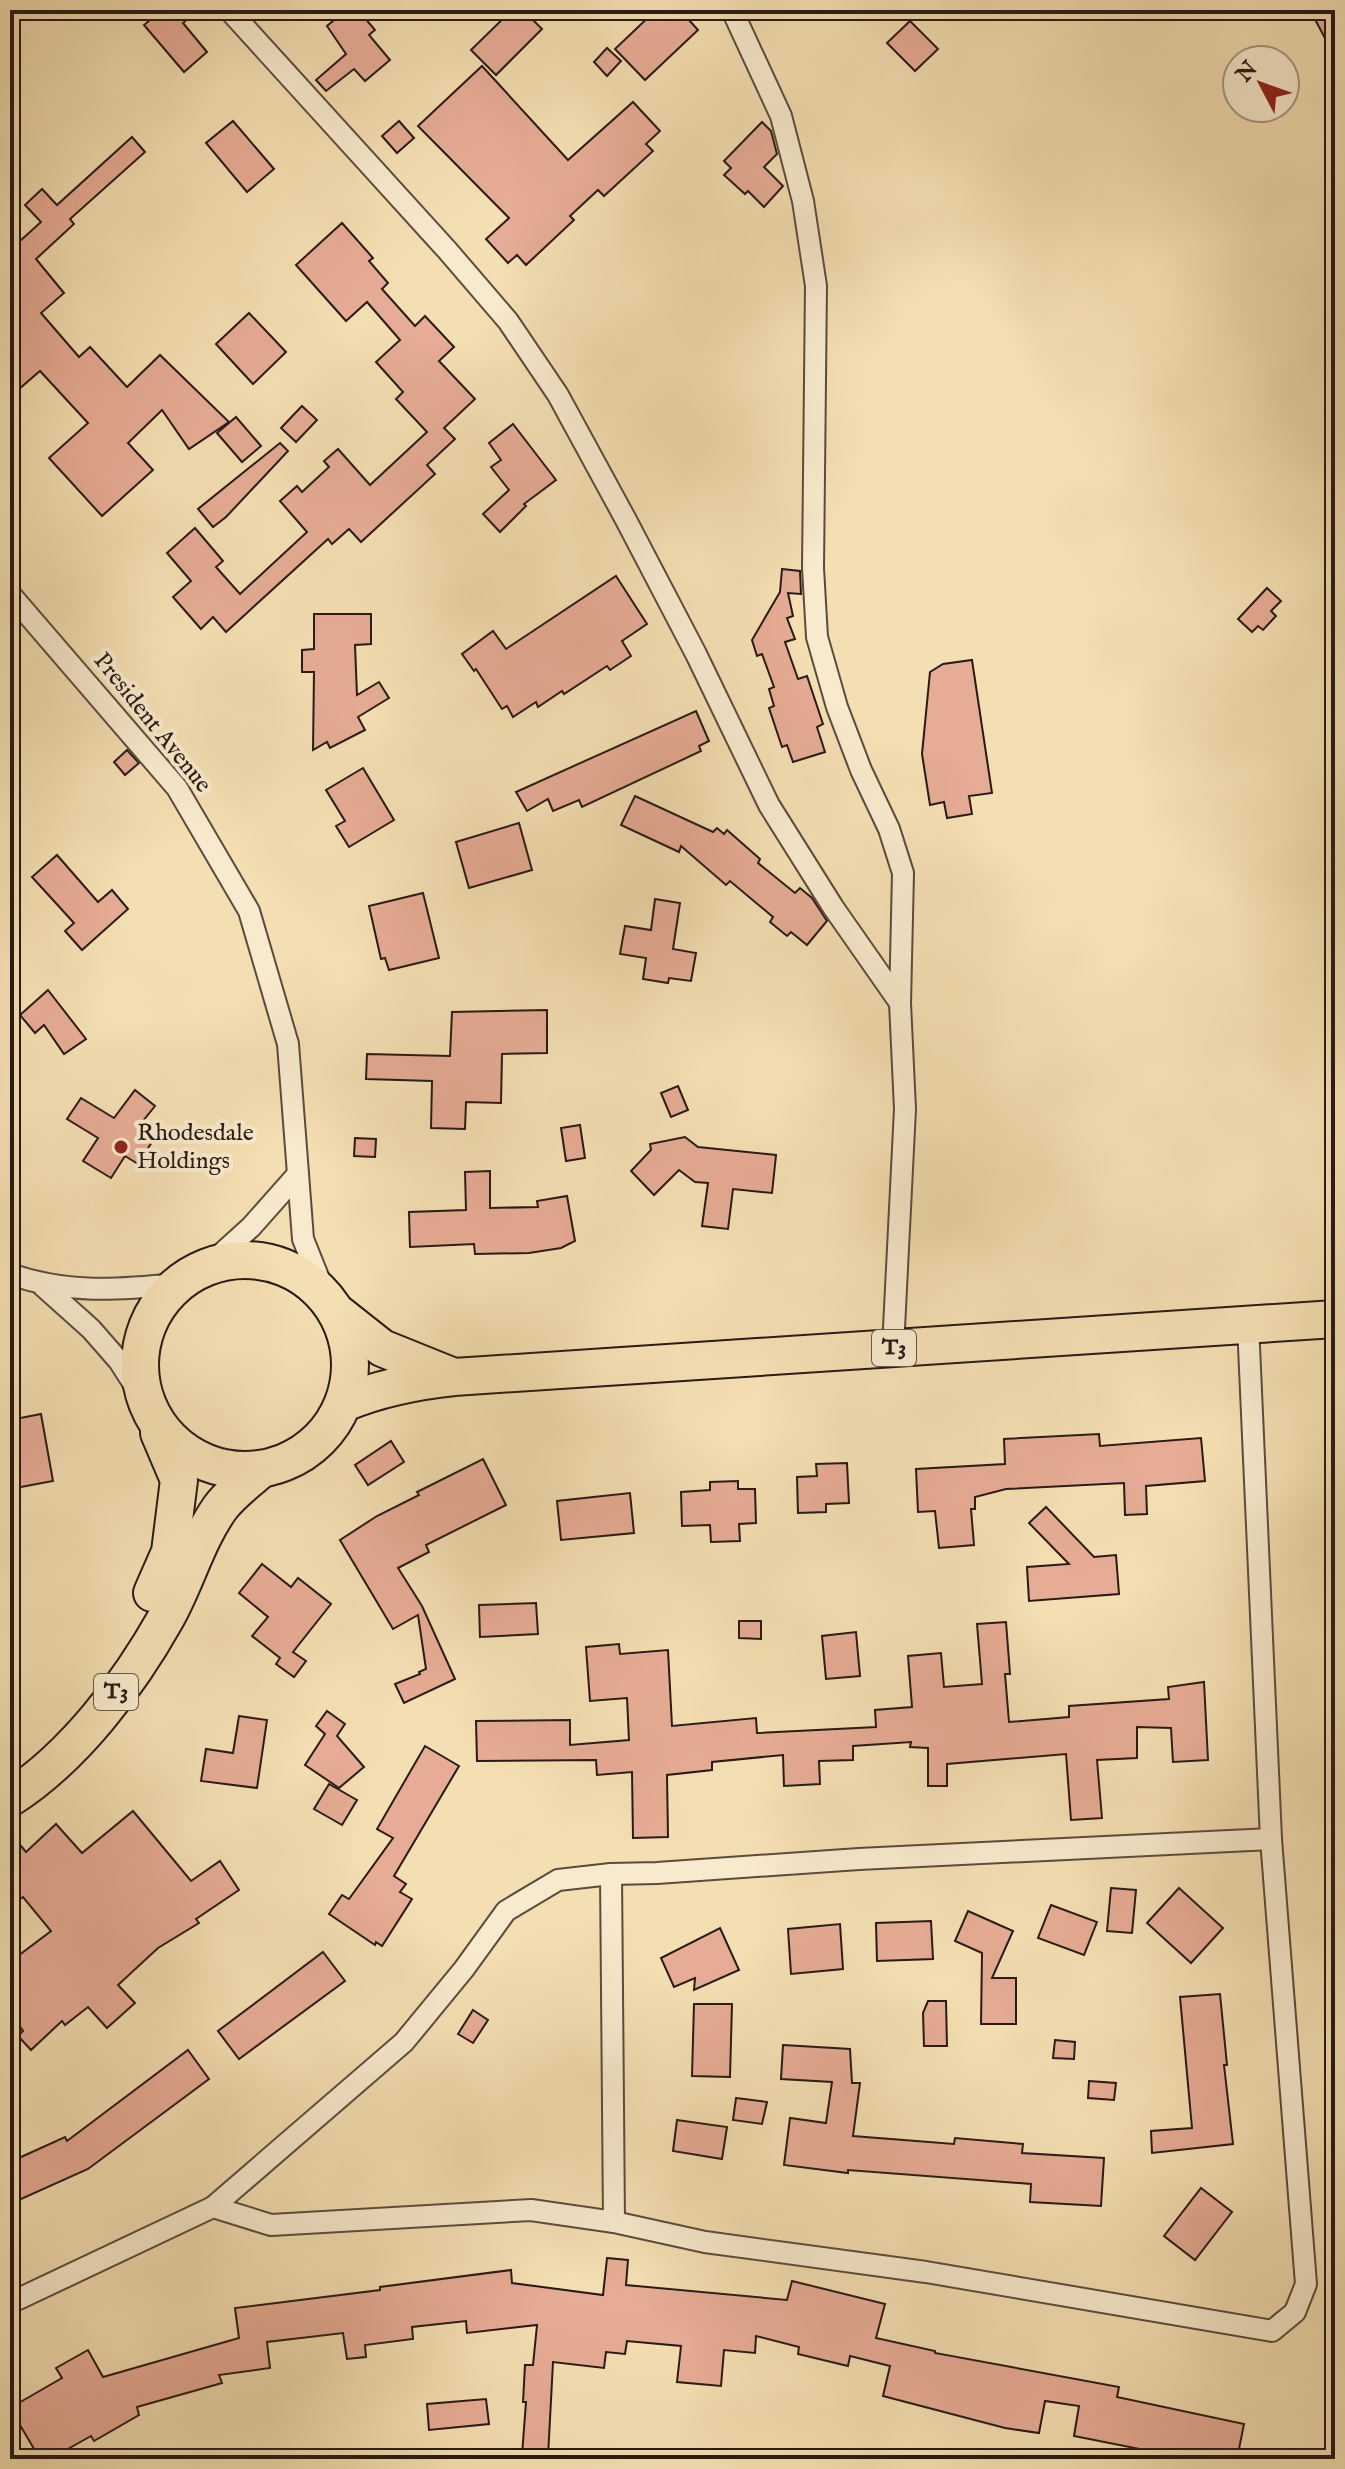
<svg xmlns="http://www.w3.org/2000/svg" width="1345" height="2469" font-family="'IM FELL English',serif">
<rect width="100%" height="100%" fill="#f4dfb2"/>
<filter id="stains"><feTurbulence type="fractalNoise" baseFrequency=".0025" numOctaves="4"/><feColorMatrix values="0 0 0 0 .2 0 0 0 0 .09 0 0 0 0 .02 0 0 0 .5 -.17"/></filter>
<radialGradient id="worn" r=".72"><stop offset=".6" stop-color="#630" stop-opacity="0"/><stop offset="1" stop-color="#630" stop-opacity=".3"/></radialGradient>
<!-- building -->
<g fill="#e6ac95" stroke="#281a15" stroke-width="2">
<polygon points="162,10 198,10 183,23 207,52 184,72 144,25"/>
<polygon points="346,10 358,10 375,30 369,35 390,60 365,81 354,69 326,91 316,80 346,54 327,26"/>
<polygon points="512,10 523,10 542,29 496,75 471,50"/>
<polygon points="656,10 680,10 698,30 645,80 615,49"/>
<polygon points="1310,10 1335,10 1335,57"/>
<polygon points="910,21 938,49 915,71 887,43"/>
<polygon points="607,48 621,61 607,76 594,62"/>
<polygon points="482,66 568,160 633,102 660,131 646,144 653,151 604,196 598,190 570,216 574,220 526,265 517,255 508,263 486,239 509,218 418,126"/>
<polygon points="233,121 274,169 247,192 206,143"/>
<polygon points="399,121 414,138 397,153 382,136"/>
<polygon points="762,122 771,131 777,154 764,167 783,186 764,207 748,191 745,194 724,175 731,168 724,161"/>
<polygon points="132,137 145,152 70,219 74,224 36,259 64,293 41,313 79,357 90,347 127,387 160,355 229,422 189,449 162,410 128,443 153,470 102,516 49,458 88,423 40,371 19,389 10,379 10,250 41,222 25,205 42,189 57,205"/>
<polygon points="342,223 373,258 369,261 388,283 382,289 415,326 425,316 454,347 439,361 475,399 444,428 455,439 427,465 435,474 361,542 349,529 332,544 328,539 226,632 213,617 201,629 173,597 191,581 167,553 195,528 223,561 216,567 240,594 307,532 280,501 297,486 302,492 329,467 324,461 338,449 370,485 427,432 396,399 403,392 376,362 400,340 367,302 346,321 296,265"/>
<polygon points="249,313 286,352 253,384 216,344"/>
<polygon points="302,406 317,420 296,442 281,428"/>
<polygon points="236,417 261,446 242,462 217,433"/>
<polygon points="513,424 556,480 524,504 526,506 500,532 483,514 509,490 491,467 501,460 489,443"/>
<polygon points="280,443 288,451 226,517 213,527 198,509"/>
<polygon points="782,569 800,571 801,594 788,593 793,616 787,618 795,639 785,642 798,679 807,676 823,724 817,727 825,752 793,762 787,745 782,747 769,708 774,706 769,689 774,687 762,654 757,656 752,640 780,592"/>
<polygon points="616,576 647,624 622,641 631,656 610,670 607,666 564,694 562,691 538,707 536,702 513,717 507,706 502,709 476,669 474,671 462,654 493,631 506,649"/>
<polygon points="1267,588 1281,601 1271,611 1276,616 1263,630 1258,626 1252,632 1238,619"/>
<polygon points="314,614 371,614 371,644 355,645 357,695 379,682 389,698 358,717 365,730 330,748 327,742 313,750 314,672 302,672 302,650 314,649"/>
<polygon points="972,660 992,793 969,796 972,814 947,818 944,802 930,805 922,754 930,672 943,664"/>
<polygon points="696,711 709,741 699,746 701,751 582,807 579,800 553,811 548,799 527,811 516,792"/>
<polygon points="127,750 139,763 125,775 114,762"/>
<polygon points="363,768 394,820 349,847 336,826 345,821 326,790"/>
<polygon points="635,796 713,832 717,828 724,834 727,830 760,859 758,863 795,893 800,888 812,898 827,921 807,945 791,932 787,936 770,922 773,917 730,881 726,885 681,846 679,852 621,825"/>
<polygon points="519,823 532,870 469,888 456,842"/>
<polygon points="57,855 98,902 112,890 128,909 82,950 65,931 74,923 32,877"/>
<polygon points="423,893 439,958 389,970 385,958 381,959 369,906"/>
<polygon points="655,899 680,903 673,949 696,953 691,981 669,978 668,983 643,979 646,958 620,954 625,926 651,930"/>
<polygon points="48,990 86,1039 64,1054 44,1025 35,1033 20,1015"/>
<polygon points="547,1010 547,1053 502,1054 501,1103 466,1102 465,1129 431,1128 432,1081 366,1079 367,1054 450,1056 452,1012"/>
<polygon points="678,1086 688,1110 671,1117 661,1093"/>
<polygon points="135,1090 155,1106 143,1121 159,1131 138,1164 125,1156 111,1178 83,1161 98,1138 67,1119 81,1098 114,1118"/>
<polygon points="580,1125 585,1158 566,1161 561,1128"/>
<polygon points="685,1137 698,1147 776,1155 772,1193 733,1189 728,1229 702,1226 708,1183 695,1182 679,1170 654,1195 631,1171 651,1150 650,1144"/>
<polygon points="355,1138 376,1139 375,1157 354,1156"/>
<polygon points="490,1171 490,1208 538,1207 537,1201 567,1196 575,1241 561,1248 529,1253 475,1254 474,1244 410,1247 409,1212 466,1210 465,1172"/>
<polygon points="41,1414 53,1481 10,1489 10,1420"/>
<polygon points="1099,1434 1100,1446 1201,1438 1205,1481 1146,1486 1147,1514 1125,1515 1124,1483 1006,1489 975,1497 975,1509 971,1509 974,1545 939,1548 935,1511 918,1512 916,1469 1005,1464 1004,1439"/>
<polygon points="391,1441 404,1462 368,1485 355,1465"/>
<polygon points="483,1459 506,1505 426,1545 429,1552 398,1568 422,1606 455,1679 404,1703 395,1684 420,1674 419,1672 426,1669 418,1615 393,1629 340,1540 377,1516 419,1495 417,1492"/>
<polygon points="847,1463 849,1503 826,1504 826,1512 798,1513 797,1477 817,1476 816,1464"/>
<polygon points="738,1481 738,1489 755,1489 756,1523 739,1524 740,1541 711,1542 710,1525 682,1526 681,1492 710,1490 710,1482"/>
<polygon points="630,1493 634,1533 561,1540 557,1501"/>
<polygon points="1046,1507 1094,1557 1116,1555 1119,1594 1029,1601 1027,1567 1069,1564 1029,1523"/>
<polygon points="262,1564 291,1587 298,1578 331,1604 293,1652 306,1661 294,1677 276,1664 280,1658 252,1636 268,1617 239,1593"/>
<polygon points="536,1603 538,1634 480,1637 479,1605"/>
<polygon points="739,1621 761,1621 761,1639 739,1638"/>
<polygon points="1006,1622 1010,1674 1005,1674 1009,1722 1069,1717 1069,1706 1169,1699 1168,1687 1204,1682 1208,1760 1173,1762 1171,1728 1137,1727 1137,1758 1097,1760 1102,1818 1071,1820 1066,1754 947,1764 947,1786 928,1786 928,1748 910,1747 911,1742 853,1746 853,1760 819,1761 820,1784 784,1786 783,1755 712,1762 712,1770 667,1775 668,1837 633,1838 632,1772 597,1775 596,1760 477,1761 476,1721 570,1720 570,1745 629,1740 627,1698 590,1701 586,1647 619,1644 620,1654 668,1650 672,1726 756,1718 757,1733 876,1727 875,1710 912,1707 908,1656 941,1653 944,1687 982,1684 977,1624"/>
<polygon points="856,1632 860,1676 826,1679 822,1636"/>
<polygon points="327,1711 345,1724 337,1736 364,1767 339,1788 305,1765 325,1734 316,1726"/>
<polygon points="239,1716 267,1720 257,1788 201,1781 206,1749 233,1753"/>
<polygon points="425,1746 459,1766 394,1876 406,1884 400,1892 412,1899 382,1946 376,1942 375,1945 329,1914 342,1895 349,1899 393,1838 377,1829"/>
<polygon points="329,1784 357,1800 342,1825 314,1809"/>
<polygon points="133,1811 191,1881 220,1861 239,1890 196,1919 199,1923 158,1948 118,1985 135,2003 107,2028 88,2007 65,2025 62,2021 31,2050 18,2036 23,2031 10,2013 10,1962 51,1931 23,1897 19,1900 10,1888 10,1855 21,1846 26,1852 56,1824 82,1853"/>
<polygon points="1111,1888 1136,1890 1132,1933 1107,1931"/>
<polygon points="1179,1888 1223,1928 1191,1963 1147,1923"/>
<polygon points="1051,1905 1097,1922 1084,1955 1038,1938"/>
<polygon points="968,1911 1013,1931 992,1978 1016,1978 1016,2024 981,2024 982,1953 955,1941"/>
<polygon points="931,1921 933,1959 877,1961 876,1923"/>
<polygon points="840,1924 843,1969 791,1974 788,1929"/>
<polygon points="720,1928 739,1970 694,1990 695,1978 674,1987 661,1958"/>
<polygon points="323,1952 345,1981 239,2059 218,2031"/>
<polygon points="1220,1994 1227,2065 1224,2065 1233,2144 1152,2153 1151,2131 1192,2128 1180,1997"/>
<polygon points="928,2001 946,2001 947,2046 924,2046 923,2013"/>
<polygon points="694,2004 732,2004 730,2077 692,2076"/>
<polygon points="473,2010 488,2020 473,2043 458,2034"/>
<polygon points="1055,2040 1075,2042 1074,2059 1053,2058"/>
<polygon points="783,2045 850,2049 852,2083 860,2083 853,2136 954,2144 955,2138 1023,2144 1022,2153 1104,2158 1101,2206 1030,2202 1031,2184 848,2170 848,2173 784,2165 790,2118 826,2123 832,2082 781,2079"/>
<polygon points="188,2050 209,2079 88,2169 10,2204 10,2162 65,2137 67,2141"/>
<polygon points="1089,2081 1116,2083 1114,2100 1088,2098"/>
<polygon points="736,2098 767,2102 762,2124 733,2120"/>
<polygon points="677,2120 727,2127 722,2159 673,2151"/>
<polygon points="1201,2188 1232,2212 1195,2260 1164,2236"/>
<polygon points="607,2258 628,2260 626,2285 787,2300 792,2281 885,2304 876,2338 935,2351 935,2353 1119,2387 1117,2397 1244,2424 1237,2459 1190,2459 1074,2436 1079,2406 1045,2401 1039,2433 1005,2428 883,2396 890,2366 850,2356 848,2366 798,2354 799,2347 756,2336 755,2353 724,2350 721,2386 677,2382 681,2346 627,2341 625,2354 606,2352 604,2368 553,2362 548,2457 522,2455 526,2402 523,2402 525,2365 533,2365 537,2325 467,2333 466,2321 412,2327 413,2339 365,2345 366,2357 347,2359 343,2333 267,2342 270,2368 219,2375 222,2383 137,2407 139,2415 94,2441 91,2436 50,2459 40,2459 10,2408 62,2378 56,2368 88,2350 103,2377 239,2338 235,2308 380,2290 380,2287 511,2270 512,2283 603,2295"/>
<polygon points="486,2399 489,2424 429,2430 427,2404"/>
</g>
<g fill="none" stroke-linecap="round" stroke-linejoin="round">
<defs>
<g id="street">
<polyline points="229,10 447,250 508,321 558,395 626,520 696,654 769,805 833,907 900,1003 905,1109 893,1348"/>
<polyline points="732,10 781,116 803,201 816,286 813,568 817,637 837,707 861,770 889,829 903,873 900,1003"/>
<polyline points="10,594 177,788 249,911 288,1044 303,1239 325,1294"/>
<polyline points="209,1265 251,1227 298,1174"/>
<path d="M 10,1274 C 67,1294 118,1290 177,1284"/>
<polyline points="43,1286 91,1329 119,1361 146,1403"/>
<polyline points="611,1874 614,2222"/>
<polyline points="213,2207 404,2042 464,1969 506,1911 558,1880 611,1874 657,1873 859,1859 1271,1839"/>
<polyline points="10,2303 213,2207 271,2225 531,2210 614,2222 705,2242 926,2272 1272,2331 1295,2312 1306,2284 1271,1839 1248,1324"/>
</g>
<g id="highway">
<circle cx="245" cy="1365" r="105"/>
<polyline points="339,1314 382,1348 449,1375"/>
<path d="M 344,1403 C 380,1388 415,1381 454,1377 L 1335,1319"/>
<polyline points="152,1593 170,1552 179,1480 159,1433"/>
<path d="M 10,1798 C 74,1757 129,1684 166,1618 C 186,1583 196,1542 220,1508 C 230,1494 247,1482 260,1470"/>
</g>
</defs>
<!-- street casing -->
<use href="#street" stroke="#5b4b3c" stroke-width="24"/>
<!-- highway casing -->
<use href="#highway" stroke="#281a15" stroke-width="40"/>
<!-- street -->
<use href="#street" stroke="#f8eacd" stroke-width="20"/>
<!-- highway -->
<use href="#highway" stroke="#f4dfb2" stroke-width="36"/>
</g>
<!-- markers -->
<circle fill="#8f2418" stroke="#f8eacd" stroke-width="3" cx="121" cy="1147" r="8"/>
<g text-anchor="middle" dominant-baseline="central" stroke-width="8" stroke-linejoin="round" paint-order="stroke">
<!-- shield labels -->
<g fill="#f8eacd" stroke="#66584c" stroke-width="2">
<rect x="872" y="1330" width="44" height="36" rx="6"/>
<rect x="94" y="1674" width="44" height="36" rx="6"/>
</g>
<g font-size="22" font-weight="bold" fill="#281a15">
<text x="894" y="1348">T3</text>
<text x="116" y="1692">T3</text>
</g>
<!-- street labels -->
<g font-size="24" fill="#281a15" stroke="#f8eacd">
<text transform="translate(152 723) rotate(51)">President Avenue</text>
</g>
<!-- poi labels -->
<g font-size="24" fill="#281a15" stroke="#f8eacd" text-anchor="start">
<text x="137" y="1133">Rhodesdale<tspan x="137" dy="28">Holdings</tspan></text>
</g>
</g>
<!-- margin -->
<rect width="1345" height="2469" fill="none" stroke="#f4dfb2" stroke-width="40"/>
<rect x="12" y="12" width="1321" height="2445" fill="none" stroke="#281a15" stroke-width="4"/>
<rect x="20" y="20" width="1305" height="2429" fill="none" stroke="#281a15" stroke-width="2"/>
<!-- north arrow -->
<g transform="translate(1261 84) rotate(311)"><circle r="38" fill="#f8eacd" stroke="#a59783" stroke-width="2"/>
<path d="M0-6L14 30L0 20L-14 30Z" fill="#8f2418"/>
<text y="-12" font-size="22" font-weight="bold" text-anchor="middle" fill="#281a15">N</text>
</g>
<rect width="100%" height="100%" filter="url(#stains)"/>
<rect width="100%" height="100%" fill="url(#worn)"/>
</svg>
